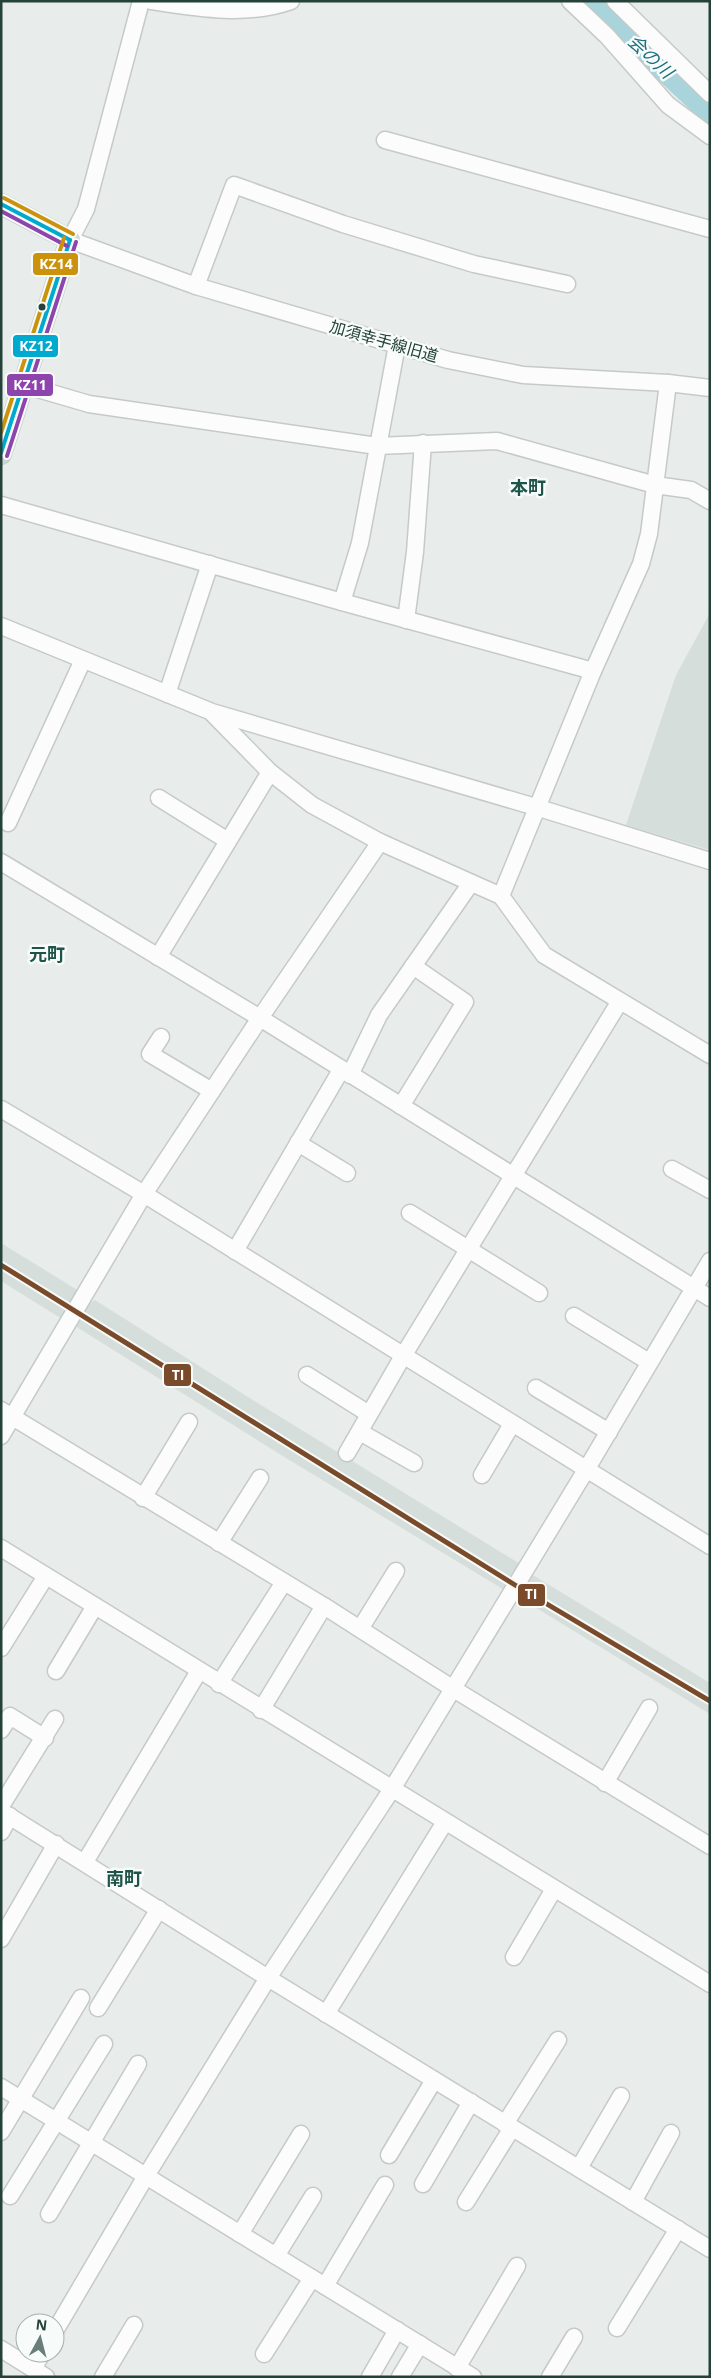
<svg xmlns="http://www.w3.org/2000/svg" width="711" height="2378" font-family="'Open Sans','Noto Sans JP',sans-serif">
<rect width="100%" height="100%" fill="#e8edeb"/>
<!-- built -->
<g fill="#d6dedb">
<polygon points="710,613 710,850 626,825 676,675"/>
<polygon points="1,1243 79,1291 62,1319 1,1281"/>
<polygon points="95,1300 256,1402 522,1565 506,1591 281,1455 75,1326 88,1304"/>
<polygon points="528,1572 710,1683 710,1714 515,1595"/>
</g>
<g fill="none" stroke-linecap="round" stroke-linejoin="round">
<!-- river -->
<polyline stroke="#a9d4db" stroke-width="25" points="592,1 710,111"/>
<defs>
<g id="minor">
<polyline points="141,1 86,209 70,240 196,286 448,360 523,375 668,383 710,388"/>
<path d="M 151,1 C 196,8 247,17 291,1"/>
<polyline points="570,1 607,36 668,105 710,136"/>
<polyline points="615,1 710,94"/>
<polyline points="385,140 710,229"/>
<polyline points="196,286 234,185 343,224 474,264 567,284"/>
<polyline points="24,385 89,404 377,446 497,441 655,485 691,490 710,501"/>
<polyline points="1,505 342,602 593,671"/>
<polyline points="342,602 360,543 397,345"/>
<polyline points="406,620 415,552 423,443"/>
<polyline points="1,626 212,712 539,808 710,861"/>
<polyline points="167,694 210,564"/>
<polyline points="213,714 270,772 312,805 380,842 501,896 544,955 710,1055"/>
<polyline points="159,798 228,841"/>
<polyline points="8,823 83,660"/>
<polyline points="1,862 260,1018 710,1298"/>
<polyline points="501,896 593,671 641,564 649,534 668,383"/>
<polyline points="158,957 270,772"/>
<polyline points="161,1037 150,1054 212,1091"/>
<polyline points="350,1075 379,1015 471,883"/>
<polyline points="401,1106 465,1002 413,966"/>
<polyline points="1,1109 144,1194 710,1546"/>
<polyline points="298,1143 347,1173"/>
<polyline points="672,1169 710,1190"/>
<polyline points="410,1213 539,1293"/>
<polyline points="235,1251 341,1070"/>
<polyline points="574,1316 649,1362"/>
<polyline points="307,1375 369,1414"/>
<polyline points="536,1388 609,1432"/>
<polyline points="1,1410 324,1606 452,1688 710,1846"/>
<polyline points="360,1432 414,1463"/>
<polyline points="1,1436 144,1194 260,1018 380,842"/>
<polyline points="347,1453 403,1356 620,1001"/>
<polyline points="482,1475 512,1424"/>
<polyline points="143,1498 189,1422"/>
<polyline points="219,1543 260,1478"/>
<polyline points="1,1548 710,1984"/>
<polyline points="360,1629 396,1571"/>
<polyline points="1,1648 46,1576"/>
<polyline points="56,1671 95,1606"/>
<polyline points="219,1684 284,1582"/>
<polyline points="261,1710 324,1606"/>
<polyline points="1,1730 10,1716 45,1738"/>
<polyline points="605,1783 649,1708"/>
<polyline points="1,1806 55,1719"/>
<polyline points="1,1811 268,1978 710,2249"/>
<polyline points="1,1832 10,1816"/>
<polyline points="85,1862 199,1671"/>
<polyline points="1,1939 56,1844"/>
<polyline points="514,1957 554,1889"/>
<polyline points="98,2008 159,1909"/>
<polyline points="326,2014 445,1822"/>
<polyline points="1,2087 473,2377"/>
<polyline points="505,2124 558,2040"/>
<polyline points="1,2132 81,1998"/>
<polyline points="389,2155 434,2080"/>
<polyline points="579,2168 621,2096"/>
<polyline points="423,2184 471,2102"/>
<polyline points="10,2196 104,2044"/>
<polyline points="466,2202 512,2128"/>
<polyline points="633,2202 671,2133"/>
<polyline points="49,2214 138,2064"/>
<polyline points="240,2234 301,2134"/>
<polyline points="276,2256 313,2196"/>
<polyline points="325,2286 385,2185"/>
<polyline points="617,2328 678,2229"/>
<polyline points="55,2331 146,2176 268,1978 392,1789 586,1470 710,1261"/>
<polyline points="1,2349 46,2377"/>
<polyline points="264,2354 312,2278"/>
<polyline points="457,2368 517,2266"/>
<polyline points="33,2369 42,2353"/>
<polyline points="103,2377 134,2325"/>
<polyline points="370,2377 397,2330"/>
<polyline points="400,2377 420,2344"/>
<polyline points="550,2377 574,2337"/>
</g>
<polyline id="major" points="1,204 70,240 1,454"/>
</defs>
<!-- minor casing -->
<use href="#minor" stroke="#c5cac8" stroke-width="19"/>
<!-- major casing -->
<use href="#major" stroke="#c3ccc9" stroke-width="22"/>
<!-- minor -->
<use href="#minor" stroke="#fcfcfc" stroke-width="16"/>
<!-- major -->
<use href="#major" stroke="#cfd7d5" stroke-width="20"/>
<defs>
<g id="bus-1">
<polyline points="1,204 70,240"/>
<polyline points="1,453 70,240"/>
</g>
<g id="bus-2">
<polyline points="1,211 67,246"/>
<polyline points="7,456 76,242"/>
</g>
<g id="bus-3">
<polyline points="4,198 73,234"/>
<polyline points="1,433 64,238"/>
</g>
</defs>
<!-- bus-1 casing -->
<use href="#bus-1" stroke="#f7fbf9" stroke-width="8"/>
<!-- bus-2 casing -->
<use href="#bus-2" stroke="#f7fbf9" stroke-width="8"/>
<!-- bus-3 casing -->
<use href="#bus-3" stroke="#f7fbf9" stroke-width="8"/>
<!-- bus-1 -->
<use href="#bus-1" stroke="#00a9ce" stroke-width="4"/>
<!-- bus-2 -->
<use href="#bus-2" stroke="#8e44ad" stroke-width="4"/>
<!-- bus-3 -->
<use href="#bus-3" stroke="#cd920c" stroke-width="4"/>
<defs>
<polyline id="rail-1" points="1,1265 515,1585 710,1701"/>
</defs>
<!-- rail-1 casing -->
<use href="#rail-1" stroke="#f7fbf9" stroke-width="9"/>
<!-- rail-1 -->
<use href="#rail-1" stroke="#7a4b2a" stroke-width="5"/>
</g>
<!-- markers -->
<circle fill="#24423a" stroke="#f7fbf9" stroke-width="2" cx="42" cy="307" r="4.5"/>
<g text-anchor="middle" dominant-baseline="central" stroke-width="5" stroke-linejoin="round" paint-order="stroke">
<!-- street labels -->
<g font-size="16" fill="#24423a" stroke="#f7fbf9">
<text transform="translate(384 341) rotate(16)">加須幸手線旧道</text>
</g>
<!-- water labels -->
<g font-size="18" font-style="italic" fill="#1c6f80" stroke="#f7fbf9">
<text transform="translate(651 56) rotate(43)">会の川</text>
</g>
<!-- neighbourhood labels -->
<g font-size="18" font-weight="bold" fill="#1f5548" stroke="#f7fbf9">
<text x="528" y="487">本町</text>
<text x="47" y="954">元町</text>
<text x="124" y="1878">南町</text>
</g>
</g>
<g stroke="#f7fbf9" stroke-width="2">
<rect x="32" y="252" width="47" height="24" rx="5" fill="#cd920c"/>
<rect x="12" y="334" width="47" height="24" rx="5" fill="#00a9ce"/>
<rect x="6" y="373" width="48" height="24" rx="5" fill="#8e44ad"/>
<rect x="163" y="1363" width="29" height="24" rx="5" fill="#7a4b2a"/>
<rect x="517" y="1583" width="29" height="24" rx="5" fill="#7a4b2a"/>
</g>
<g font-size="14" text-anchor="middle" font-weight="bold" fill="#fff">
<text x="56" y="269">KZ14</text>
<text x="36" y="351">KZ12</text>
<text x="30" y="390">KZ11</text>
<text x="178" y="1380">TI</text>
<text x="531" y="1599">TI</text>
</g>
<!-- border -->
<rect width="711" height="2378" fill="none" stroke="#24423a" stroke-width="5"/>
<!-- north arrow -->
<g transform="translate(40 2338) rotate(7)"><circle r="24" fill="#f7fbf9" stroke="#a3b1ad"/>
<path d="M0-4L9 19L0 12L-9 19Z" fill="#697e78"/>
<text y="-8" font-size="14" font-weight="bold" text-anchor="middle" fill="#24423a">N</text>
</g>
</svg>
